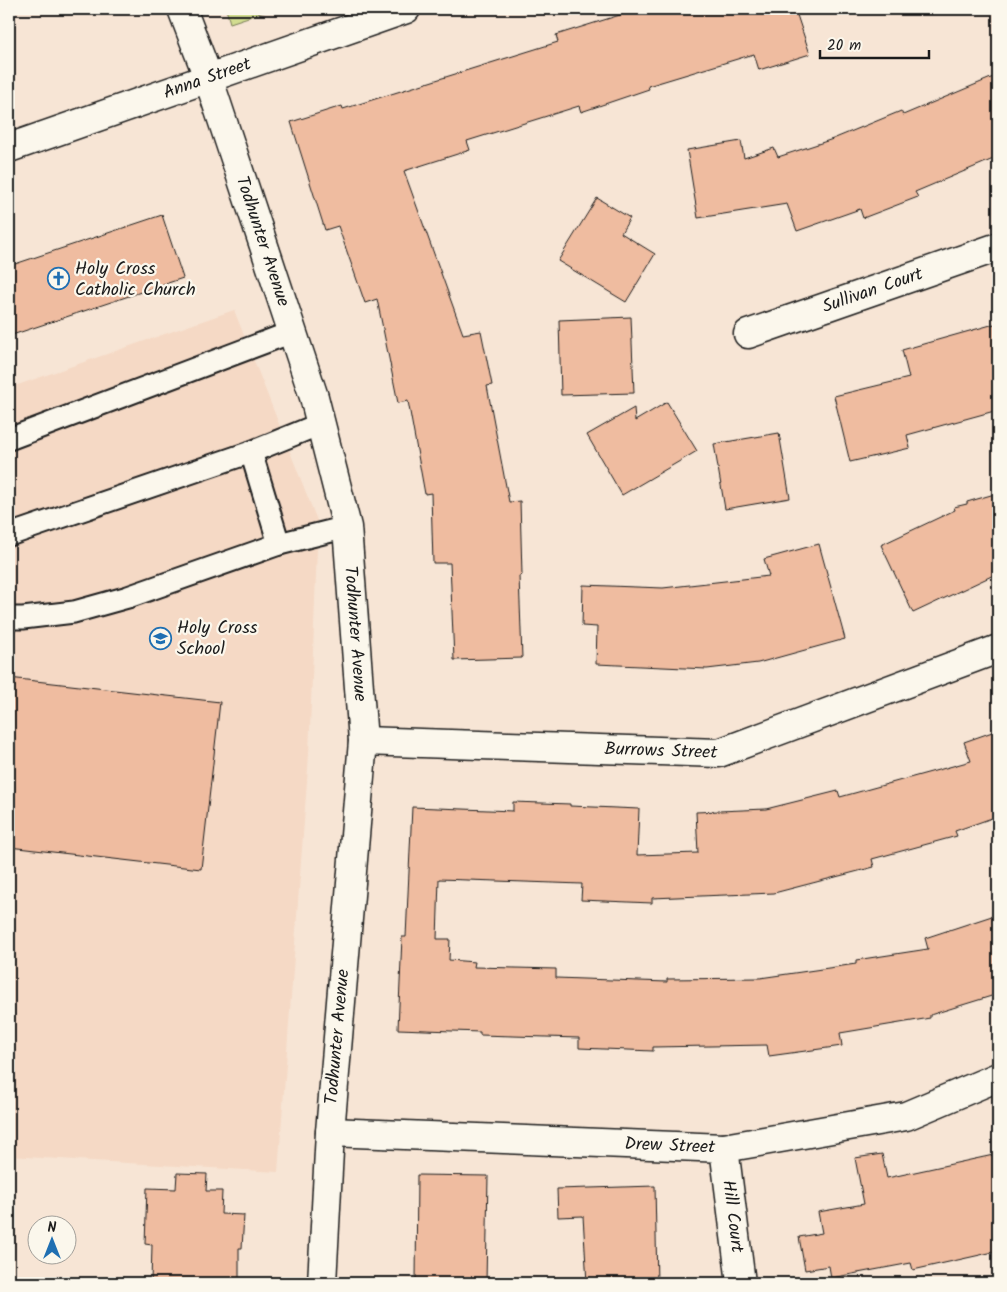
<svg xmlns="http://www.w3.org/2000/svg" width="1007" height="1292" font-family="Kalam,sans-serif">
<rect width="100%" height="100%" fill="#f7e5d5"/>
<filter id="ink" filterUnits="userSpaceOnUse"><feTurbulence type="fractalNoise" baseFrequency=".02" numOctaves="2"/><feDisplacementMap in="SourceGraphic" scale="10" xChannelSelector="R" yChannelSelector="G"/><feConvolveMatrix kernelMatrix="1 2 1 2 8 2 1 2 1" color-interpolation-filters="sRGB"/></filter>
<g filter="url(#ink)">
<!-- built -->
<polygon fill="#f5d9c5" points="234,310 318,523 309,754 278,1172 9,1156 9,388"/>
<!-- green -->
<polygon fill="#d2dd90" stroke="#777c56" points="226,9 273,9 230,23"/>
<!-- building -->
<g fill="#efbca0" stroke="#1c1c1c">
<polygon points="639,9 795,9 810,54 759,70 754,54 648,86 649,89 581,112 579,106 467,141 470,150 404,171 463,334 481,331 492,385 487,386 509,502 520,501 522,575 519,576 522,658 454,660 450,563 433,563 431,493 425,494 408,401 398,403 377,299 365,303 338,226 325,230 291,122 342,106 343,109 558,42 556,35"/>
<polygon points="998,75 998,157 915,192 918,197 863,218 860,209 797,231 787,204 698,218 687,150 741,141 744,158 774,148 778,157 833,139 901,111 903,115"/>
<polygon points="597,198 630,218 621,233 655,254 626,302 558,261"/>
<polygon points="162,215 183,278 9,336 9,266"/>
<polygon points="631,317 634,393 561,395 559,320"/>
<polygon points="998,323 998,410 907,435 910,448 850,462 834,396 909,378 902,350"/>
<polygon points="667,402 697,451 622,495 587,435 634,408 635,421"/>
<polygon points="779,433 790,498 725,509 714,444"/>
<polygon points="998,493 998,573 913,613 881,545 955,510 954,507 967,504 967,502"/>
<polygon points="819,544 845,639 758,663 707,669 596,664 597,627 582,626 583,585 663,588 769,576 764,559"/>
<polygon points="9,678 220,702 201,869 9,847"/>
<polygon points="998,730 998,825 995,826 992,818 955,831 957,836 872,859 874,867 774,893 652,898 652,903 581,900 582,884 439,879 437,939 450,939 449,960 475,962 474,967 556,969 556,978 667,982 667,979 760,978 856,964 856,960 928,949 925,938 998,914 998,994 930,1015 930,1018 840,1033 842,1046 769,1056 767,1045 653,1047 653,1051 579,1048 579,1038 480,1035 480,1032 398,1029 402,937 406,937 412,807 513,811 513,802 570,804 570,806 639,809 637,855 698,853 696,812 766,809 838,791 840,797 971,761 964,742"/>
<polygon points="882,1154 887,1178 998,1154 998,1251 913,1270 911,1263 831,1278 829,1266 805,1270 799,1237 822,1233 818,1212 864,1204 855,1158"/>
<polygon points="177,1173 207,1174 206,1191 222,1191 221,1214 244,1215 242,1248 239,1248 239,1283 151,1283 152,1245 145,1244 147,1188 176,1189"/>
<polygon points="417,1175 488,1176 486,1283 416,1283"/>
<polygon points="655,1186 657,1283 587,1283 583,1216 558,1217 557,1189"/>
</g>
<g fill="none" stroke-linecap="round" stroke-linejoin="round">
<defs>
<g id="service">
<polyline points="9,439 292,332"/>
<polyline points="251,452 279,544"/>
<polyline points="9,535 251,452 320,424"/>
<polyline points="9,618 23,618 74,612 128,597 279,544 347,527"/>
</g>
<g id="minor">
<path id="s1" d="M 748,334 L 998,247"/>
<path id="s2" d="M 363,741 L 719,753 L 998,649"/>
<path id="s3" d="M 330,1132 L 724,1148 L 906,1116 L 998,1077"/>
<path id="s4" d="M 724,1148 L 741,1283"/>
</g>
<g id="tertiary">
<path id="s5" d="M 182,9 L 208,77 L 314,397 L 347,527 L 363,741 L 330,1132 L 322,1283"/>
<path id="s6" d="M 9,148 L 406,9"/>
</g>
</defs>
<!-- service casing -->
<use href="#service" stroke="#1c1c1c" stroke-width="25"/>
<!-- minor casing -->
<use href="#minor" stroke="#1c1c1c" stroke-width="31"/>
<!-- tertiary casing -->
<use href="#tertiary" stroke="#1c1c1c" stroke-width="31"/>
<!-- service -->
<use href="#service" stroke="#fbf7ec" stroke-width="21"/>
<!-- minor -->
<use href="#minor" stroke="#fbf7ec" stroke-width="28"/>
<!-- tertiary -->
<use href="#tertiary" stroke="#fbf7ec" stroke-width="28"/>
</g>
</g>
<!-- icons -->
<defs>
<symbol id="church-ring" viewBox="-11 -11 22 22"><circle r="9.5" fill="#fbf7ec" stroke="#1f6fb2" stroke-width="1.5"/><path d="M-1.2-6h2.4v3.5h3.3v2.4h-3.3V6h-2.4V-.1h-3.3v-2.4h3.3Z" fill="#1f6fb2"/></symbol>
<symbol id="school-ring" viewBox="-11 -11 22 22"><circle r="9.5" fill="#fbf7ec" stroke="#1f6fb2" stroke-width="1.5"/><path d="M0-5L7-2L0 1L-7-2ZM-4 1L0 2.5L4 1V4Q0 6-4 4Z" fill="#1f6fb2"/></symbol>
</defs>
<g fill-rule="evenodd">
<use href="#church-ring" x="46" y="266" width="25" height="25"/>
<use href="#school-ring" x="148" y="626" width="25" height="25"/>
</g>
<g text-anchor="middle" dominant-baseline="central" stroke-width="4.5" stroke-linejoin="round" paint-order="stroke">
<!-- street labels -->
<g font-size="18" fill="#1c1c1c" stroke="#fbf7ec">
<text stroke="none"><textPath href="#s6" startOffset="210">Anna Street</textPath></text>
<text stroke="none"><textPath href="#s5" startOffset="246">Todhunter Avenue</textPath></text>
<text stroke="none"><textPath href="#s1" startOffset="132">Sullivan Court</textPath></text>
<text stroke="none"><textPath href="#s5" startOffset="651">Todhunter Avenue</textPath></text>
<text stroke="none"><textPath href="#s2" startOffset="298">Burrows Street</textPath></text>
<text transform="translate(338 1037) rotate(-85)">Todhunter Avenue</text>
<text stroke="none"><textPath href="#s3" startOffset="340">Drew Street</textPath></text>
<text stroke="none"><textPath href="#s4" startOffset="69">Hill Court</textPath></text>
</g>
<!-- poi labels -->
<g font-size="18" fill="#1c1c1c" stroke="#fbf7ec" text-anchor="start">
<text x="75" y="269">Holy Cross<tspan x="75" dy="21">Catholic Church</tspan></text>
<text x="177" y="628">Holy Cross<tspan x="177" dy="21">School</tspan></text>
</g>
</g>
<!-- margin -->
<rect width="1007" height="1292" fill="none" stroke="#fbf7ec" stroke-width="30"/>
<rect x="15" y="15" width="977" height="1262" fill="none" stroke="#1c1c1c" stroke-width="2" filter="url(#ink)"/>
<!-- north arrow -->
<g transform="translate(52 1240)"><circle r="24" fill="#fbf7ec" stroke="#a29f99"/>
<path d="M0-4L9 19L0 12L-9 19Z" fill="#1f6fb2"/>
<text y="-8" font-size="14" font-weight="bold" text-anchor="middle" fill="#1c1c1c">N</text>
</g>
<!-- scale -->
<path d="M820 50v8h109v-8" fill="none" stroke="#1c1c1c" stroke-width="2.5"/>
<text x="827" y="50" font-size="15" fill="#1c1c1c" stroke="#fbf7ec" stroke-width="4" paint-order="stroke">20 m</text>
</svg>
